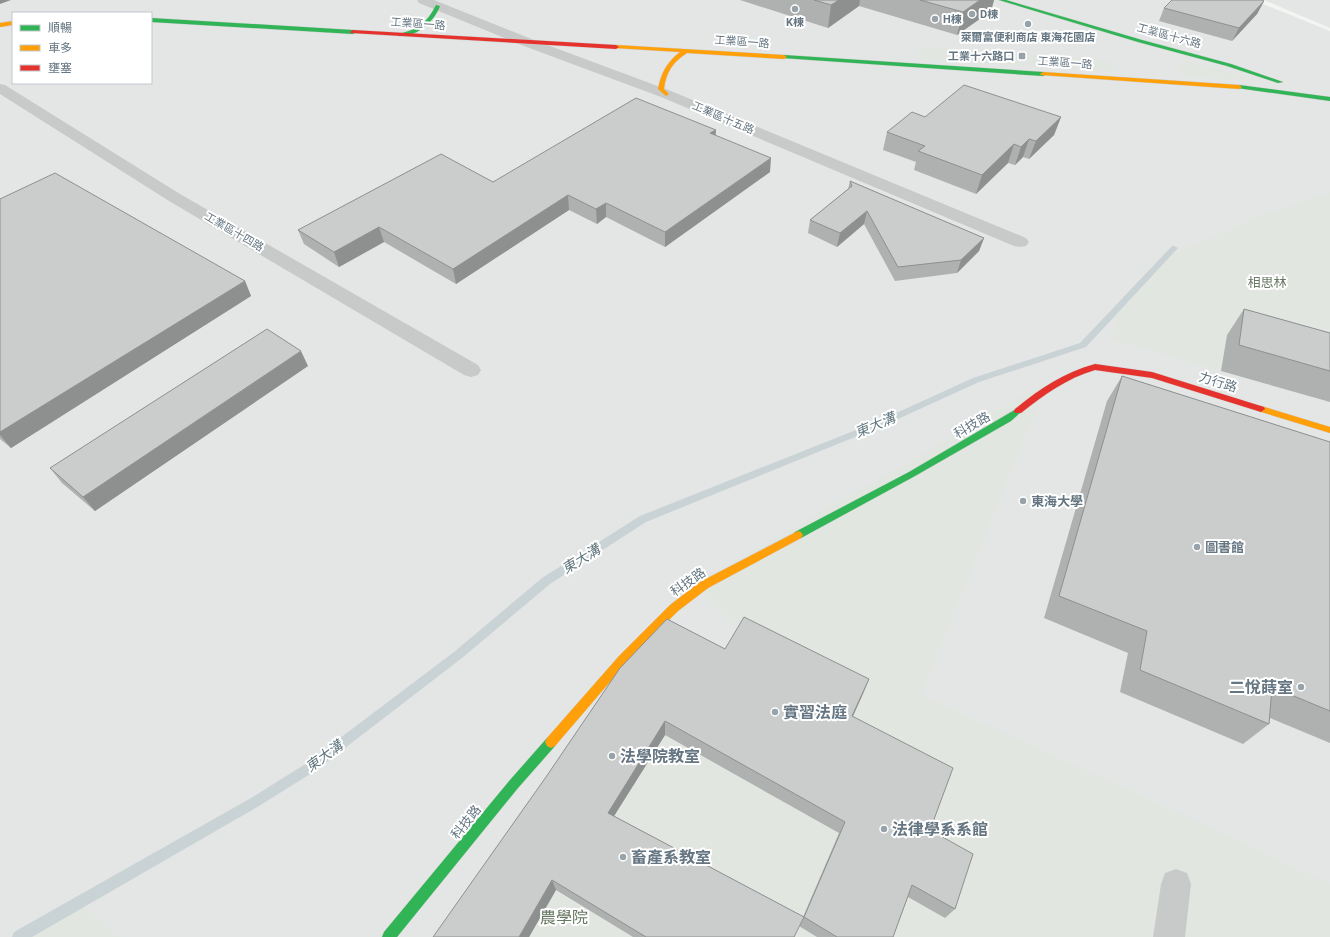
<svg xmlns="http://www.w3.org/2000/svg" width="1330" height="937" font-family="Roboto,'Noto Sans TC',sans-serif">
<rect width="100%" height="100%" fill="#f4f4f2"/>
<!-- built -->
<g fill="#e4e6e5" fill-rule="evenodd">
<path d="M 0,0 L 1253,0 L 1330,31 L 1330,937 L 0,937 ZM 13,13 L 151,13 L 151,83 L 13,83 Z"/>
<polygon points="1264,0 1330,0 1330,28"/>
</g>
<!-- green -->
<g fill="#e2e6e0">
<polygon points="919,46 1109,60 1113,72 919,59"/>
<path d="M 1176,58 L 1259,80 L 1175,77 L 1180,76 C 1182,68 1181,64 1176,58 Z"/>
<polygon points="1330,193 1330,364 1221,371 1113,340 1115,313 1160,260 1257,217"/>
<polygon points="1047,381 921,695 1188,817 1330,884 1330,937 888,937 904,895 945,918 963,865 799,926 817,937 794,937 609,824 673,723 678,742 807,815 742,633 695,583 911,461"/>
<polygon points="556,890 633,937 529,937"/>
<polygon points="79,903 120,937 19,937"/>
</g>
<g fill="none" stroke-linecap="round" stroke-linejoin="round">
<!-- stream -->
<polygon fill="#c9d2d4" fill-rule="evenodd" points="1172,246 1174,246 1178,248 1086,347 979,382 887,424 646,522 550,584 462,658 315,771 259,806 32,937 12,937 14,932 251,798 307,763 454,652 542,578 640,516 881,420 973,378 1080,343"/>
<defs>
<g id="fast">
<polygon points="999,0 1006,0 1142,40 1231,64 1283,82 1278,83 1227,66 1138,42"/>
<path d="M 436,5 L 440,6 C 434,22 417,37 399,36 L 399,34 C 418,29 427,23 436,5 Z"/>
<polygon points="151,18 353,30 356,32 353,34 151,22"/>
<polygon points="784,55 1043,72 1046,74 1043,76 782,58 781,57"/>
<polygon points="1239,85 1330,97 1330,101 1237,88 1236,87"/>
<polygon points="1018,408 1022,411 1011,421 915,476 801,538 798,539 795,538 793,535 795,532 909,472"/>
<polygon points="551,736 555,738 557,742 555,746 518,788 397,937 382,937 384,932 510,780 547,738"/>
</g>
<g id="slow">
<polygon points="13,21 13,25 0,27 0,23"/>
<path d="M 616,45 L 784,55 L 787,57 L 784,59 L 687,53 C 673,62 666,72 664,89 L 669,94 L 666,96 L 658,89 C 661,73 667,62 680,52 L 614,48 L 613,47 Z"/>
<polygon points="1043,72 1239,85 1242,87 1239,89 1041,75 1040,74"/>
<polygon points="1261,406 1330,427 1330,433 1258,411 1257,409"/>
<polygon points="798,531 801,532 803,535 801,538 708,588 678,611 627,662 555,746 551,748 547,746 545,742 547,738 619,656 670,605 700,582"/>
</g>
<g id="jam">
<polygon points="353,30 616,45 619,47 616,49 351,33 350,32"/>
<path d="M 1095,364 L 1152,372 L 1264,407 L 1265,409 L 1261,412 L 1152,378 L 1095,370 C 1067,378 1044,395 1021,413 L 1015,413 L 1014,411 L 1015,409 C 1041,388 1063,373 1095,364 Z"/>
</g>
</defs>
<!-- fast casing -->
<use href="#fast" stroke="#d0d1d2" stroke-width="1"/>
<!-- slow casing -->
<use href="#slow" stroke="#d0d1d2" stroke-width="1"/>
<!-- jam casing -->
<use href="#jam" stroke="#d0d1d2" stroke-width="1"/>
<!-- street -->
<g fill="#c8caca" fill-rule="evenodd">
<polygon points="417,0 434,0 534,40 671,91 1026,238 1029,242 1026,246 1020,247 1014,246 661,97 524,46 419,3"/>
<polygon points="0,84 5,85 180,194 478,365 481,370 478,375 471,377 464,375 169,201 0,94"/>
<polygon points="1176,869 1187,873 1191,884 1185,937 1153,937 1161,884 1165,873"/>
</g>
<!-- fast -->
<use href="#fast" fill="#30b455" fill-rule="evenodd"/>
<!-- slow -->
<use href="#slow" fill="#ff9f0a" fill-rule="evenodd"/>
<!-- jam -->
<use href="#jam" fill="#e5322d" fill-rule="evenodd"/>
</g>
<!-- wall -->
<g fill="#afb0b0" fill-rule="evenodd">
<polygon points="740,0 994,0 991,11 957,35 859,6 828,28"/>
<polygon points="1264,1 1257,14 1232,41 1159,21 1164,8"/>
<polygon points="1061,117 1054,135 1029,159 1023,157 1015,165 1008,163 976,194 914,170 916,162 883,150 887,132"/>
<polygon points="716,130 715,135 770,172 665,247 606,217 597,224 569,210 456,284 384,242 339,267 304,244 298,230 493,182"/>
<polygon points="850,181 984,238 979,251 957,273 895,281 864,224 837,247 808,233 810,220 848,189"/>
<polygon points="0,199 245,281 251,296 11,448 0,439"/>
<polygon points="1244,309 1330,333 1330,402 1221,371 1227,335"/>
<polygon points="308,366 95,511 62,483 50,468"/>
<polygon points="1122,376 1330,442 1330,743 1270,718 1269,724 1243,744 1120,692 1128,653 1044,618 1107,401"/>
<path d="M 725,649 L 869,679 L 853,716 L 930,830 L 955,909 L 945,918 L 908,897 L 893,937 L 817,937 L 799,926 L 794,937 L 633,937 L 556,890 L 529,937 L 433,937 ZM 665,735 L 839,833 L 803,917 L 614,816 Z"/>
</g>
<!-- shaded-wall -->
<g fill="#8e9090">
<polygon points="0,0 11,0 0,4"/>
<polygon points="839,0 860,0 859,6 828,28 831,5"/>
<polygon points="980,0 994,0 991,11 957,35 963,12"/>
<polygon points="1264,1 1257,14 1232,41 1239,28"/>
<polygon points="1061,117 1054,135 1029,159 1036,141"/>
<polygon points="716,130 715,144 710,133"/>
<polygon points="1029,139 1023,157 1015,165 1021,147"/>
<polygon points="1014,144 1008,163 976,194 982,175"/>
<polygon points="771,158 770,172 665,247 665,232"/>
<polygon points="568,195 569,210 456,284 453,269"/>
<polygon points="606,203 606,217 597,224 596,209"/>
<polygon points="867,211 864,224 837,247 840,233"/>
<polygon points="379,227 384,242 339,267 334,252"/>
<polygon points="984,238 979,251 957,273 961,260"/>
<polygon points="245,281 251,296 11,448 0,435 0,432"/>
<polygon points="301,351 308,366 95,511 83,497"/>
<polygon points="869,679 863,694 847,729 852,716"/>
<polygon points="665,721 665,735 609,824 608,813"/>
<polygon points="552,880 556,890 529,937 519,937"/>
</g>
<!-- building -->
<g fill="#cbcdcd" stroke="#8e9090" fill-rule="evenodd">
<polygon points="814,0 839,0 831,5"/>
<polygon points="920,0 980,0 963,12"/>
<polygon points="1172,0 1262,0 1264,1 1239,28 1164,8"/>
<polygon points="964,85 1061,117 1036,141 1029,139 1021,147 1014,144 982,175 918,151 925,146 887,132 912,112 925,117"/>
<polygon points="636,98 716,130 710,133 771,158 665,232 606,203 596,209 568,195 453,269 379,227 334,252 298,230 441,154 493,182"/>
<polygon points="55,173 245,281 0,432 0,199"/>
<polygon points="850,181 984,238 961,260 898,267 867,211 840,233 810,220 852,186"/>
<polygon points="1244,309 1330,333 1330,371 1239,345"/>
<polygon points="267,329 301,351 83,497 50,468"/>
<polygon points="1122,376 1330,442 1330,711 1272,687 1269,724 1140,670 1147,631 1059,596"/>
<path d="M 744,617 L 869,679 L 852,716 L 953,768 L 930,830 L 973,854 L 955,909 L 912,885 L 893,937 L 837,937 L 804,917 L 794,937 L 646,937 L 552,880 L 519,937 L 433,937 L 546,777 L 620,668 L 667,619 L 725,649 ZM 665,721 L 845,822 L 804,917 L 608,813 Z"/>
</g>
<!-- markers -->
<g fill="#97a2a9" stroke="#fff" stroke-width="1.5">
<circle cx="795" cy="9" r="4"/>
<circle cx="972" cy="14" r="4"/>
<circle cx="935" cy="19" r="4"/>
<circle cx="1028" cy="24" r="4"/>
<rect x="1018" y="52" width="8" height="8" rx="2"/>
<circle cx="1023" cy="501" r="4"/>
<circle cx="1197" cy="547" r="4"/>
<circle cx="1301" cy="687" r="4"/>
<circle cx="775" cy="712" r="4"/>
<circle cx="612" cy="756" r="4"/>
<circle cx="884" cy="829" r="4"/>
<circle cx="623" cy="857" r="4"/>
</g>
<g text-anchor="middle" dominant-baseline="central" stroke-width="4" stroke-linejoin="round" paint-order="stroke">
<!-- far-poi labels -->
<g font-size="11" font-weight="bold" fill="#657682" stroke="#fff" text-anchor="start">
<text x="980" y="14">D棟</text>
<text x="943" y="19">H棟</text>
<text x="795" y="22" text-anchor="middle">K棟</text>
<text x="1028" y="37" text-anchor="middle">萊爾富便利商店 東海花園店</text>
<text x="1014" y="56" text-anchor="end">工業十六路口</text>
</g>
<!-- far-street labels -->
<g font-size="11" fill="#657682" stroke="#fff">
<text transform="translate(418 24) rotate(4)">工業區一路</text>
<text transform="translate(1169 36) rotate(15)">工業區十六路</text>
<text transform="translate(742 42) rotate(4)">工業區一路</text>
<text transform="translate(1065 63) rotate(4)">工業區一路</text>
<text transform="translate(723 118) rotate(23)">工業區十五路</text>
<text transform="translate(234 232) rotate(30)">工業區十四路</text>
</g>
<!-- park labels -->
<g font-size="13" fill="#687963" stroke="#fff">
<text x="1267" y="282">相思林</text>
</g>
<!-- street labels -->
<g font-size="13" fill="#657682" stroke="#fff">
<text transform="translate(1218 382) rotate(17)">力行路</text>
<text transform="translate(972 425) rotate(-30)">科技路</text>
<text transform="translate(688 582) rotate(-35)">科技路</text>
<text transform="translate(466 822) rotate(-51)">科技路</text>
</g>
<!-- poi labels -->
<g font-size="13" font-weight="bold" fill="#657682" stroke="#fff" text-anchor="start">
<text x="1031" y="501">東海大學</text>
<text x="1205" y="547">圖書館</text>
</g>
<!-- water labels -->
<g font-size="14" font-style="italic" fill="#60777f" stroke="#fff">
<text transform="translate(875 425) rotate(-23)">東大溝</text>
<text transform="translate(581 559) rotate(-32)">東大溝</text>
<text transform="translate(324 756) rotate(-36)">東大溝</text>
</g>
<!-- near-poi labels -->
<g font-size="16" font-weight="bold" fill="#657682" stroke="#fff" text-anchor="start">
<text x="1293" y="687" text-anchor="end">二悅蒔室</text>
<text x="783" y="712">實習法庭</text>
<text x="620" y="756">法學院教室</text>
<text x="892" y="829">法律學系系館</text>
<text x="631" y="857">畜產系教室</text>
</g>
<!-- near-park labels -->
<g font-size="16" fill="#687963" stroke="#fff">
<text x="564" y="917">農學院</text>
</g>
</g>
<!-- legend -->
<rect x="12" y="12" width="140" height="72" fill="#ffffff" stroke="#c1c8cd"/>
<rect x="20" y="25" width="20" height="6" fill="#30b455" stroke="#c1c8cd"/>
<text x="48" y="32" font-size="12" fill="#657682">順暢</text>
<rect x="20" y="45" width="20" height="6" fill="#ff9f0a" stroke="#c1c8cd"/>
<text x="48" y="52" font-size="12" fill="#657682">車多</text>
<rect x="20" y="65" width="20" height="6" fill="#e5322d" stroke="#c1c8cd"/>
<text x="48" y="72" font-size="12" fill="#657682">壅塞</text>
</svg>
